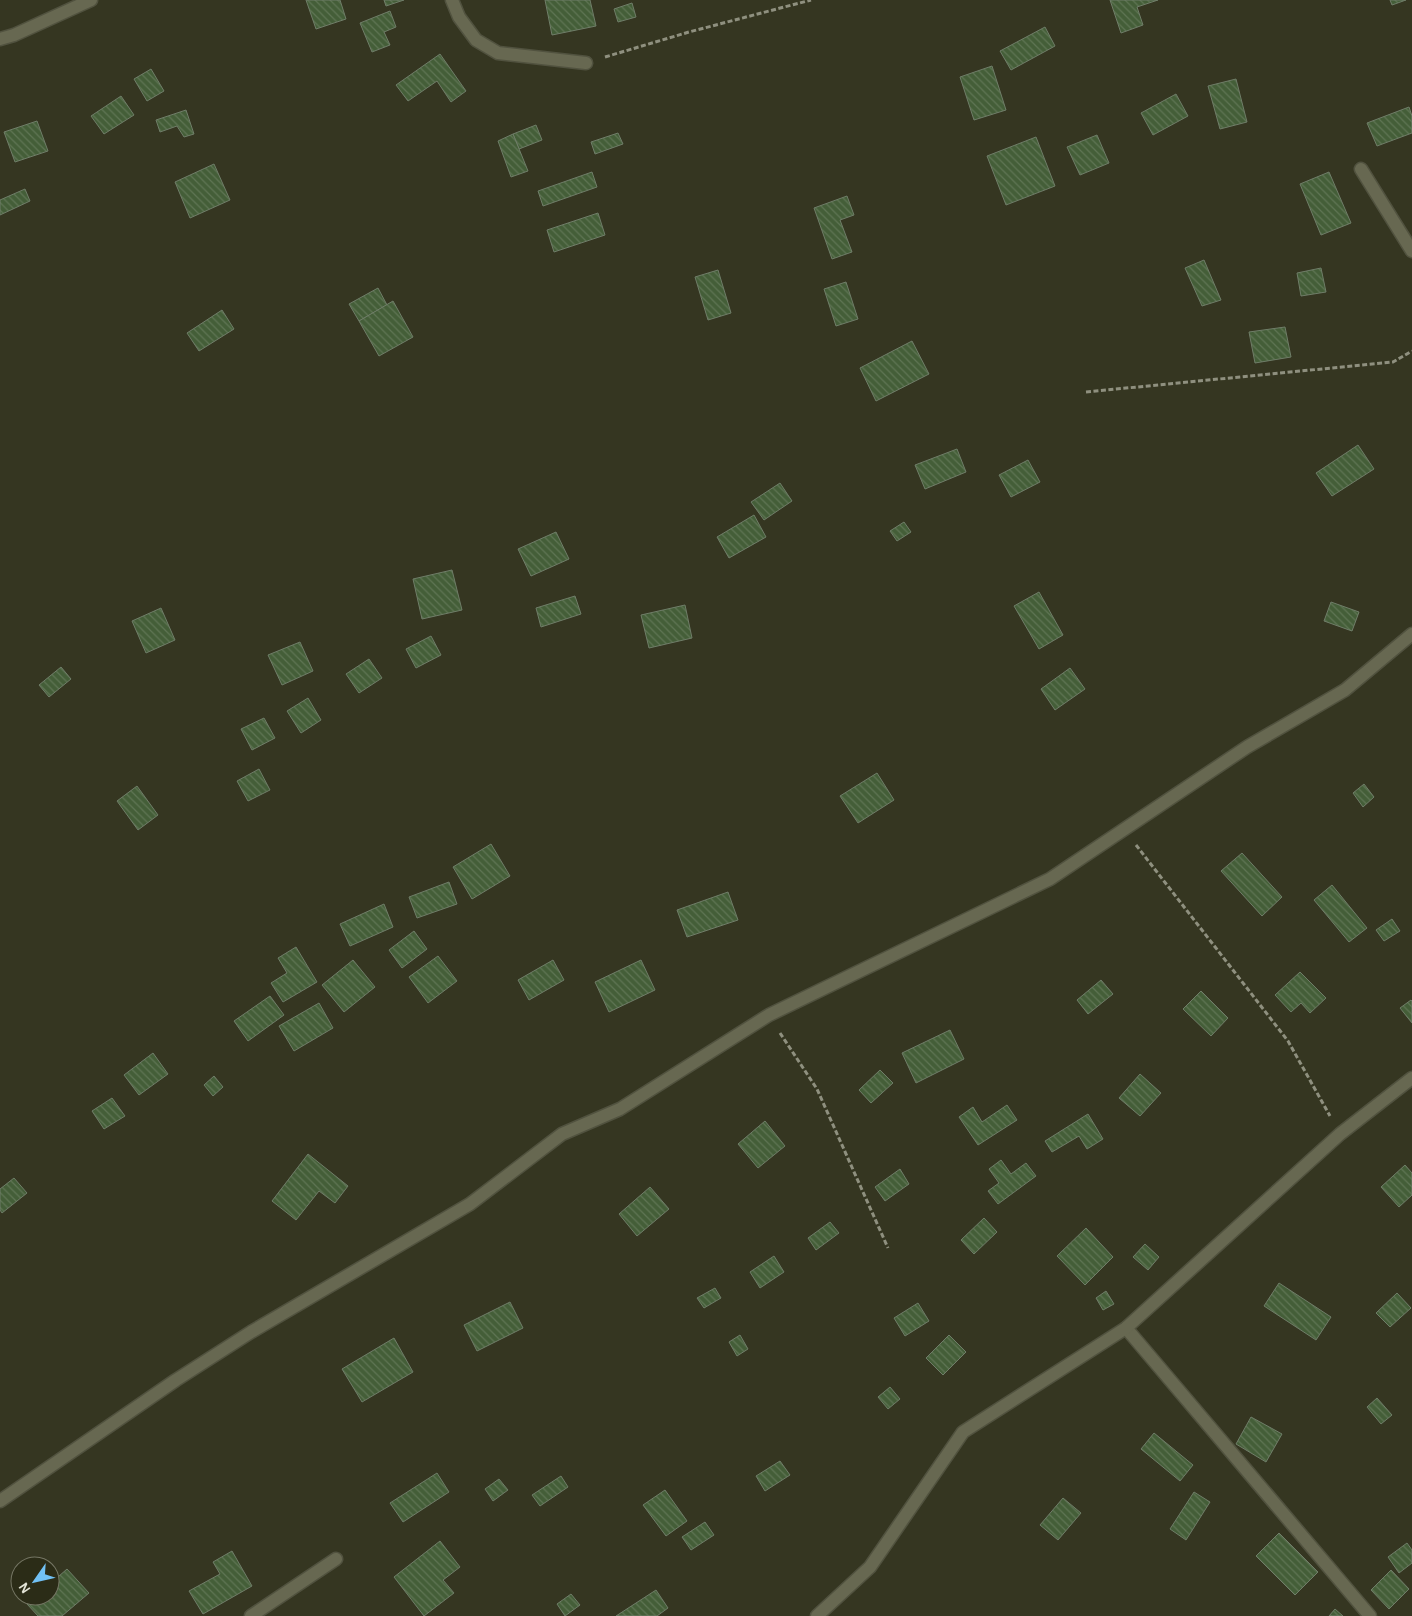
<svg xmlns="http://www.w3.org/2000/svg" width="1412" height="1616" font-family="'Alegreya Sans',sans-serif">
<defs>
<pattern id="building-back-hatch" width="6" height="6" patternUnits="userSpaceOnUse" patternTransform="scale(1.25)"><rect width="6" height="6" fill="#445e38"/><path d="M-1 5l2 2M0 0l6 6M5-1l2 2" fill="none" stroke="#5f7554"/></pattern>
</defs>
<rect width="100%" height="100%" fill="#353621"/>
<!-- building -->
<g fill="url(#building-back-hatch)" stroke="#6f7d68">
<polygon points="306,0 340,0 346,19 316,29"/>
<polygon points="384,0 404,0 386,6"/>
<polygon points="545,0 590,0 596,26 552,35"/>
<polygon points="1110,0 1158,0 1137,7 1143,25 1121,33"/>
<polygon points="1390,0 1406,0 1392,5"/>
<polygon points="632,3 636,17 618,22 614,9"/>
<polygon points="390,11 396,27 384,32 390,45 372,52 360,23"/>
<polygon points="1045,27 1055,46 1011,70 1000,51"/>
<polygon points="440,54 466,91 451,102 437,81 408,101 396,85"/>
<polygon points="992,66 1006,110 974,120 960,77"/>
<polygon points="151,69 164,91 147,101 134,79"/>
<polygon points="1236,79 1247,122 1220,129 1208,86"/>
<polygon points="1176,94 1188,116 1153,135 1141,113"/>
<polygon points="121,96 134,115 104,134 91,116"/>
<polygon points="1409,107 1412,116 1412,133 1377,146 1367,123"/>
<polygon points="186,110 194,134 184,137 177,126 160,132 156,120"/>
<polygon points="37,121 48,151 15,162 4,132"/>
<polygon points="536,125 542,140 519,149 513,134"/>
<polygon points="618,133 623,144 595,154 591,142"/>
<polygon points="513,134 528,171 511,177 498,141"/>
<polygon points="1097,135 1109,163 1080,175 1067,147"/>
<polygon points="1036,137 1055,186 1006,205 987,156"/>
<polygon points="214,164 230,200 190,218 175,182"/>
<polygon points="592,172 597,187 543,206 538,191"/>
<polygon points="1329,172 1351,223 1321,235 1300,184"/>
<polygon points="25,189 30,201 0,215 0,200"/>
<polygon points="847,196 854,215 840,220 852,252 832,259 814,208"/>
<polygon points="598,213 605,235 554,252 547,230"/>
<polygon points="1204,260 1221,300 1202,306 1185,268"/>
<polygon points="1321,268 1326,292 1301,296 1297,273"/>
<polygon points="718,270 731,313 708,320 695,277"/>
<polygon points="846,282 858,319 836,326 824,289"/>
<polygon points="378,288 387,305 359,321 349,304"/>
<polygon points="393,301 413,337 379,356 359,321"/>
<polygon points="222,310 234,329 199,351 187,333"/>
<polygon points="1285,327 1291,357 1255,363 1249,332"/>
<polygon points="912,341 929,374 876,401 860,368"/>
<polygon points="1358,445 1374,469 1332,496 1316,473"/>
<polygon points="957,449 966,472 925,489 915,465"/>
<polygon points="1028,460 1040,482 1011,497 999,475"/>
<polygon points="780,483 792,501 764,520 751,502"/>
<polygon points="754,515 766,537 729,558 717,537"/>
<polygon points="904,522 911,532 897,541 890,531"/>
<polygon points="556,532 569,559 531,576 518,549"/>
<polygon points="452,570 462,610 422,619 413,579"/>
<polygon points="1039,592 1063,635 1039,649 1014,606"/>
<polygon points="575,596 581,614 541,627 536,608"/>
<polygon points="1331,602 1359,612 1352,631 1324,621"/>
<polygon points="685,605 692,638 649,648 641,615"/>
<polygon points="161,608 175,640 146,653 132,621"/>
<polygon points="431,636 441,655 416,668 406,649"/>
<polygon points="300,642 313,671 282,685 268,655"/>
<polygon points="369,659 382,678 359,693 346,674"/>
<polygon points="61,667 71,679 49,697 39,685"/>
<polygon points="1070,668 1085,689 1055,710 1041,689"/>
<polygon points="308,698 321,720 301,733 287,711"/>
<polygon points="264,718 275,738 252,750 241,729"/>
<polygon points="259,769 270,790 248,801 237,781"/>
<polygon points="877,773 894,800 858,823 840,796"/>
<polygon points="1364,784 1374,797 1363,807 1353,793"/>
<polygon points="137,786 158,815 138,830 117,801"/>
<polygon points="491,844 510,876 472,899 453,867"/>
<polygon points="1242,853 1282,897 1262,916 1221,871"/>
<polygon points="449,882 457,904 417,918 409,897"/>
<polygon points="1332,885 1367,928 1349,942 1314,900"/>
<polygon points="728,892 738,920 687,937 677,910"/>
<polygon points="384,904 393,927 350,946 340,924"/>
<polygon points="1392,919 1400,931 1384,941 1376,930"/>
<polygon points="414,931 427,949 402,968 389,950"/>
<polygon points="296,947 317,982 283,1002 271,983 287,973 278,958"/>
<polygon points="438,956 457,981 428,1003 409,977"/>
<polygon points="353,960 375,987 344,1012 322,985"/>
<polygon points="553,960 564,980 529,1000 518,980"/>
<polygon points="641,960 655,990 609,1012 595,982"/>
<polygon points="1300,972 1326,998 1310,1013 1301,1003 1291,1012 1275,995"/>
<polygon points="1101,980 1113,994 1088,1014 1077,1000"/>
<polygon points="1201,991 1228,1018 1211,1036 1183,1009"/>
<polygon points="270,996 284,1015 248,1041 234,1021"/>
<polygon points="1411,1000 1412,1001 1412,1023 1400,1008"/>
<polygon points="319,1003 333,1028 294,1051 279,1026"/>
<polygon points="950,1030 964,1059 916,1083 902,1053"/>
<polygon points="153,1053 168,1074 139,1095 124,1075"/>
<polygon points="880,1070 893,1083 871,1103 859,1090"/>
<polygon points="1140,1074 1161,1093 1140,1116 1119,1098"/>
<polygon points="214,1076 223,1087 213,1096 204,1085"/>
<polygon points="112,1098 125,1116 104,1129 92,1111"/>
<polygon points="1007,1105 1017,1120 978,1145 959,1117 973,1107 982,1122"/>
<polygon points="1088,1114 1103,1139 1087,1149 1079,1136 1052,1152 1045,1141"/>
<polygon points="765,1121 785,1146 758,1168 738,1144"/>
<polygon points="308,1154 348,1186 335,1203 319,1191 296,1220 272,1201"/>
<polygon points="1001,1160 1011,1174 1026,1163 1036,1176 998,1204 988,1191 999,1183 989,1169"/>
<polygon points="1405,1165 1412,1173 1412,1195 1399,1207 1381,1187"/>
<polygon points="900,1169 909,1184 885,1201 875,1187"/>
<polygon points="14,1178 27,1193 2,1213 0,1210 0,1189"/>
<polygon points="650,1187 669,1209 637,1236 619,1214"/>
<polygon points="984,1218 997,1232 974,1254 961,1240"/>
<polygon points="830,1222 839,1233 816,1250 808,1238"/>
<polygon points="1086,1228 1113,1257 1085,1285 1057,1256"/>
<polygon points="1145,1244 1159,1257 1148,1270 1133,1257"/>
<polygon points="774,1256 784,1272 760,1288 750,1272"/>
<polygon points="1279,1283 1331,1317 1316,1340 1264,1306"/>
<polygon points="715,1288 721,1298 704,1308 697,1298"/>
<polygon points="1106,1291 1114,1304 1103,1310 1096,1298"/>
<polygon points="1397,1293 1411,1308 1390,1327 1376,1313"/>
<polygon points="510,1302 523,1328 477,1351 464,1325"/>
<polygon points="918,1303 929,1321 905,1336 894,1318"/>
<polygon points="740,1335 748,1349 737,1356 729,1342"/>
<polygon points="949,1335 966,1352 943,1375 926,1358"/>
<polygon points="394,1338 413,1372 362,1402 342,1369"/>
<polygon points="890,1387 900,1399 888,1409 878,1397"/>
<polygon points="1377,1398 1392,1415 1381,1424 1367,1407"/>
<polygon points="1251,1417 1282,1434 1266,1462 1236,1444"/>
<polygon points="1154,1433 1193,1465 1180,1481 1141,1449"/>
<polygon points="780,1461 790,1475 765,1491 756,1476"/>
<polygon points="437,1473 449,1492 403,1522 390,1503"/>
<polygon points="561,1476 568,1487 540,1506 532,1495"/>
<polygon points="499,1479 508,1490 493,1501 485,1489"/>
<polygon points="665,1490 687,1521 666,1536 643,1505"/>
<polygon points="1194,1492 1210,1502 1186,1540 1170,1529"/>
<polygon points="1063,1498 1081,1513 1058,1540 1040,1525"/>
<polygon points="705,1522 714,1535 691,1550 682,1537"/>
<polygon points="1279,1533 1318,1572 1295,1595 1256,1556"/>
<polygon points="440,1541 460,1567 443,1580 454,1593 424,1616 394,1577"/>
<polygon points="1407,1543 1412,1550 1412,1563 1399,1573 1388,1557"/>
<polygon points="232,1551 252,1586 203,1614 189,1591 220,1574 213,1562"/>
<polygon points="67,1569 89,1593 62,1616 38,1616 27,1604 36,1596 50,1596 50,1584"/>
<polygon points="1391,1570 1409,1589 1389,1609 1371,1590"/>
<polygon points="656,1590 668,1608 657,1616 616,1616"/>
<polygon points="571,1594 580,1605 565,1616 557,1604"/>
<polygon points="1335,1609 1343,1616 1329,1616"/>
</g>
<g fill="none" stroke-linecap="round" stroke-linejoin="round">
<defs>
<polyline id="lane" points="452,0 459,17 476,40 498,53 586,63"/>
<g id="street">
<polyline points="0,39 14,35 91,0"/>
<polyline points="1361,169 1412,251"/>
<polyline points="1126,1328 1370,1616"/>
<polyline points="0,1501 176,1380 251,1332 470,1204 562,1134 620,1109 769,1015 1050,879 1247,747 1345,690 1412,634"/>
<polyline points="251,1616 336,1559"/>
<polyline points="817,1616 870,1567 963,1432 1126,1328 1340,1134 1412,1078"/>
</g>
</defs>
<!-- lane casing -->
<use href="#lane" stroke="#51523f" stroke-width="15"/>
<!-- street casing -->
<use href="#street" stroke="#51523f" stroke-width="15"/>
<!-- path -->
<g stroke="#8f907f" stroke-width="3" stroke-dasharray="5 2.5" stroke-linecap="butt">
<polyline points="605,57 689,32 811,0"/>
<polyline points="1086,392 1393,362 1412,351"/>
<polyline points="1136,845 1288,1041 1330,1116"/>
<polyline points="780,1033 817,1089 888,1248"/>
</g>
<!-- lane -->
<use href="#lane" stroke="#676851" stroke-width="12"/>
<!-- street -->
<use href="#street" stroke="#676851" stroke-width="12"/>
</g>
<!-- north arrow -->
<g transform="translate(35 1581) rotate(236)"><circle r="24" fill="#2b2c17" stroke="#757664"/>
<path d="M0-4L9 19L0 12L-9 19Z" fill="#71c1f5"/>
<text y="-8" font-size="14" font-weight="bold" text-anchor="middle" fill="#e4e5d8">N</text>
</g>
</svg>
